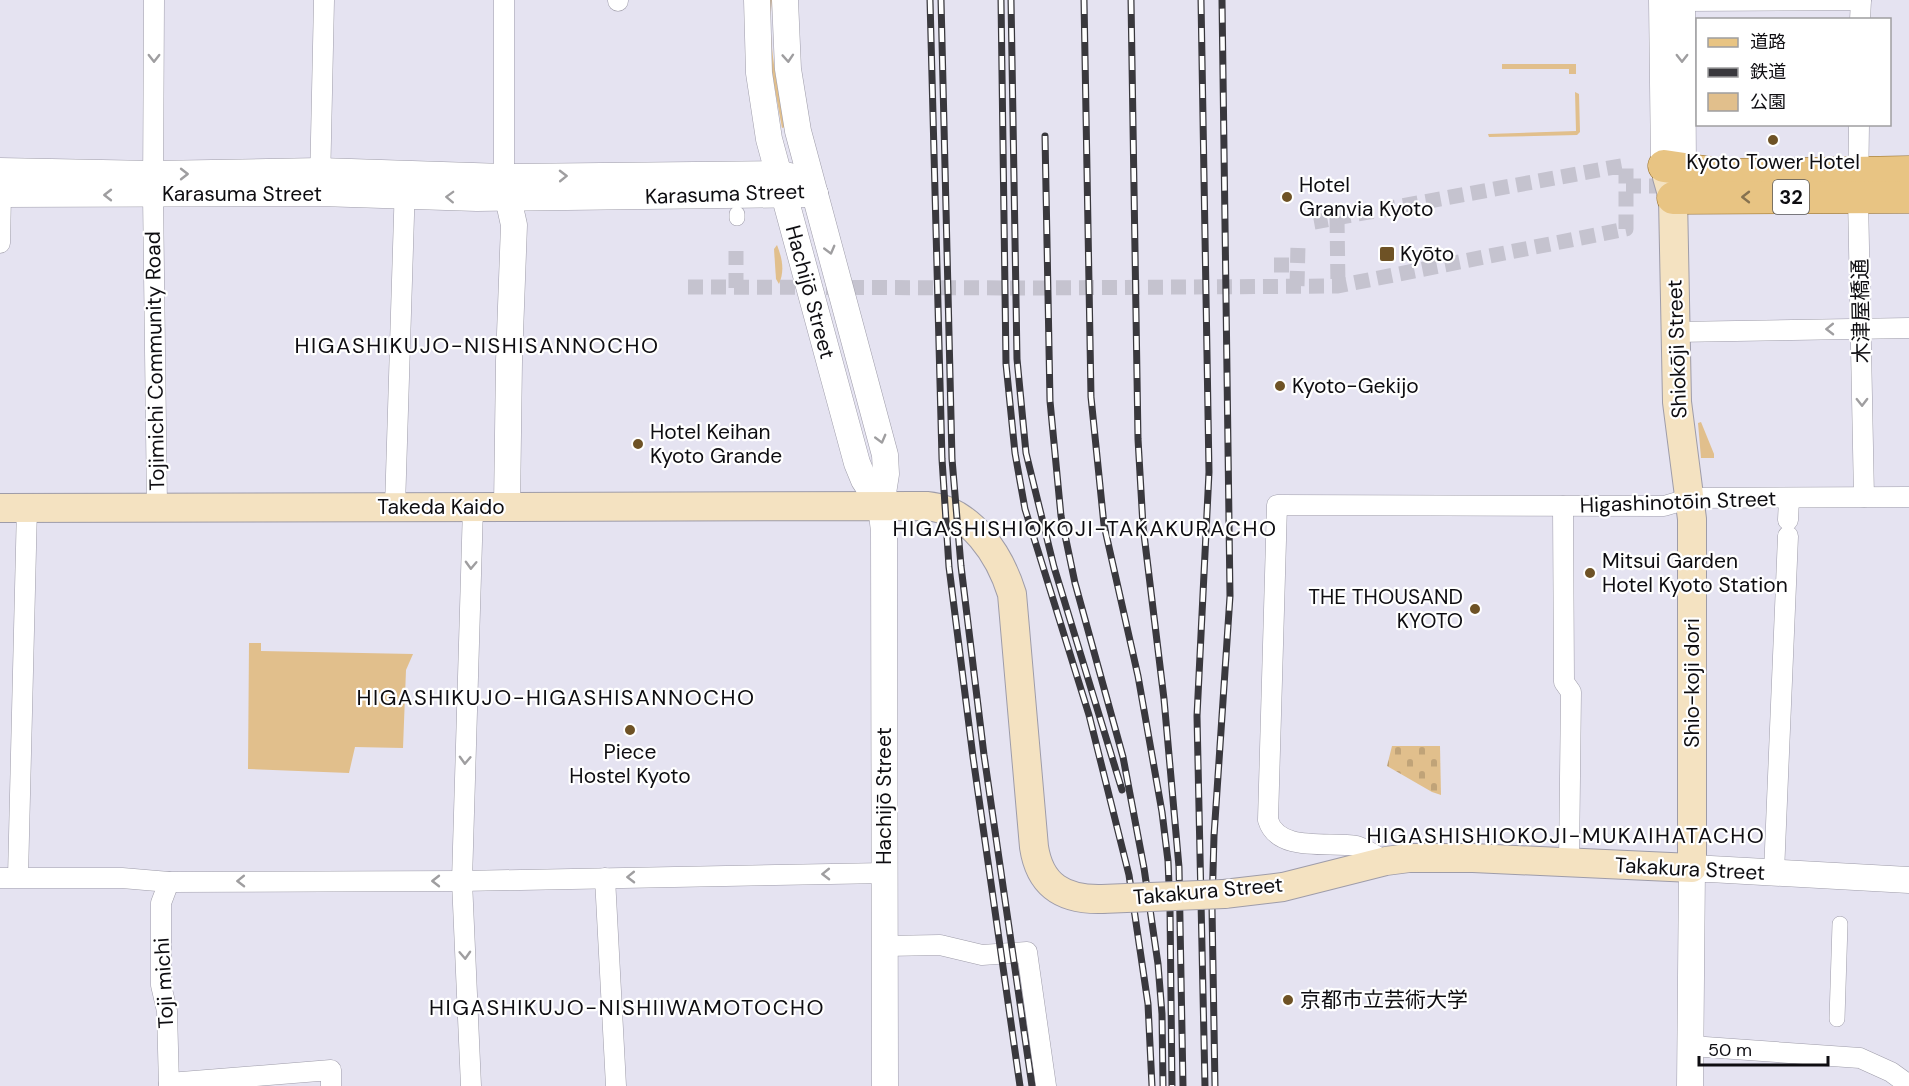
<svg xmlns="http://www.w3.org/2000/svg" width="1909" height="1086" font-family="'DM Sans','Noto Sans JP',sans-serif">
<defs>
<pattern id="cemetery-stones" width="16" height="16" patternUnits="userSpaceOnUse" patternTransform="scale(1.5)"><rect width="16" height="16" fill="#e1bf8c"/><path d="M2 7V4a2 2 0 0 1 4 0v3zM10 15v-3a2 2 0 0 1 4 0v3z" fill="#c0a378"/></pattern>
</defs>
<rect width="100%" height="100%" fill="#e5e3f1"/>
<!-- green -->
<g fill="#e1bf8c">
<path d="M 769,0 L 772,0 C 767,43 778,85 785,127 L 782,128 L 771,68 Z"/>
<polygon points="1502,64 1576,64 1576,74 1569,74 1569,69 1502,69"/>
<polygon points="1575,92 1579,94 1580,132 1577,135 1489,137 1488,134 1576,131"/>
<path d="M 777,245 C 782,258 785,270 779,284 L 776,279 L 774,249 Z"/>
<polygon points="1701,422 1714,454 1714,458 1701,458 1698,423"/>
<polygon points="249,643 261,643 261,651 413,654 406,670 403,748 355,747 349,773 248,769"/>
</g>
<!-- cemetery -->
<polygon fill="url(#cemetery-stones)" points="1392,746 1440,746 1441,795 1432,792 1387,766"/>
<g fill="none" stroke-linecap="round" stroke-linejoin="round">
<!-- pedestrian-tunnel -->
<g stroke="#c5c3cf" stroke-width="15" stroke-dasharray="15 8" stroke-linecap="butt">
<polyline points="1626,186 1673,186"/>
<polyline points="1337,218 1338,286"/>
<polyline points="1274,265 1297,265"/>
<polyline points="1297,286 1298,245"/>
<polyline points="688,287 1036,288 1338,286 1626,229 1626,165 1314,222"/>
<polyline points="736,288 736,251"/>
</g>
<defs>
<g id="pedestrian">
<polyline points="737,218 737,214"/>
<polyline points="1837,1019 1840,924"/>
</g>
<g id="minor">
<polyline points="154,0 153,195 157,506"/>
<polyline points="504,0 504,177 507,190"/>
<polyline points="618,1 618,0"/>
<polyline points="1682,1 1861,0"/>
<polyline points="1860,20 1861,0"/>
<polyline points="1859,124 1858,197 1864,497"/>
<polyline points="320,185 324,0"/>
<polyline points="0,243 1,194"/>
<polyline points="1676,332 1909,328"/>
<polyline points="1563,506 1564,682 1571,692 1569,863"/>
<polyline points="395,507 405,183"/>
<polyline points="1788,520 1789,499"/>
<path d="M 1386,861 C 1378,858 1363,847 1357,846 C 1329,841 1278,853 1268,820 L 1277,505 L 1664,506 L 1691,498 L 1909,497"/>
<polyline points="1774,873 1788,536"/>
<polyline points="18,877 27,507"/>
<polyline points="0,878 122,878 169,882 462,881 885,873"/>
<polyline points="605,878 616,1086"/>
<polyline points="885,946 940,945 982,955 1027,952 1046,1086"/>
<polyline points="1691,1046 1860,1058 1891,1072 1909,1085"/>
<polyline points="169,1083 331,1070 331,1086"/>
<polyline points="169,1086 167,1011 161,985 161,903 169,882"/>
<polyline points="471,1086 462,881 473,507"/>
</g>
<g id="tertiary">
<polyline points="757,0 759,73 769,139 857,463 864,480 881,506"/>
<polyline points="785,0 788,69 798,131 885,455 886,474 881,506 884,531 885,1086"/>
<polyline points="1662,0 1664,166"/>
<polyline points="1682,0 1683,169"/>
<path d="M 0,171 L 153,174 L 320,171 L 504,177 L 779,174 C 794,176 806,181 815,194"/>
<polyline points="0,194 320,193 477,198 815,194"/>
<polyline points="507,506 509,361 514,225 508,198"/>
<polyline points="1690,1086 1692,868 1909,880"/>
</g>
<g id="secondary">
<path d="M 0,508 L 927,506 C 971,510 1000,555 1012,594 L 1034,847 C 1040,886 1064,900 1102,899"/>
<polyline points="1224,894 1283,887 1386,861 1409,858 1473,858 1692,868 1692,519 1677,402 1673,198 1667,177"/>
</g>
<g id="primary">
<polyline points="1664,166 1725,175 1909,172"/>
<polyline points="1673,198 1909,197"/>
</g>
</defs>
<!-- pedestrian casing -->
<use href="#pedestrian" stroke="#9e9ca9" stroke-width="16"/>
<!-- minor casing -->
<use href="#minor" stroke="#9e9ca9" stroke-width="21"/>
<!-- tertiary casing -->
<use href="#tertiary" stroke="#9e9ca9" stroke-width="27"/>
<!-- secondary casing -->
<use href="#secondary" stroke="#9e9ca9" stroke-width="30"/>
<!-- primary casing -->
<use href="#primary" stroke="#926b26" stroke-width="33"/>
<!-- pedestrian -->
<use href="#pedestrian" stroke="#fff" stroke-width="15"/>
<!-- minor -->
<use href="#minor" stroke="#fff" stroke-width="20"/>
<!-- tertiary -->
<use href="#tertiary" stroke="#fff" stroke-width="26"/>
<!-- secondary -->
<use href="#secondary" stroke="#f4e2c1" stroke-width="28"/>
<!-- primary -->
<use href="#primary" stroke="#e8c483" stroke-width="32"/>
<defs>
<g id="rail">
<polyline points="930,0 942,459 949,567 973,757 1020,1086"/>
<polyline points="941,0 952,459 961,566 984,755 1032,1086"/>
<polyline points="1001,0 1006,364 1015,453 1025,509 1089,715 1129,875 1148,1004 1152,1086"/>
<polyline points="1011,0 1017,359 1026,453 1054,567 1122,790"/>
<polyline points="1084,0 1091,397 1104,525 1138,676 1162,812 1168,861 1170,909 1172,1086"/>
<polyline points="1131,0 1138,439 1143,526 1164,699 1179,867 1183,1086"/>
<polyline points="1201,0 1209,472 1197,716 1205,1086"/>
<polyline points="1045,136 1050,401 1061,516 1075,583 1123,757 1144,868 1158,964 1162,1014 1163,1086"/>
<polyline points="1215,1086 1212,908 1214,836 1230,596 1222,0"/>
</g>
</defs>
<!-- rail casing -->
<use href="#rail" stroke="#39383d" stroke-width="7"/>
<!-- rail -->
<use href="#rail" stroke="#fff" stroke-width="4.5" stroke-dasharray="14" stroke-linecap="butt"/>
<defs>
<polyline id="secondary-bridge" points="1102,899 1224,894"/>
</defs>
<!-- secondary-bridge casing -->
<use href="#secondary-bridge" stroke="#9e9ca9" stroke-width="30" stroke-linecap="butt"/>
<!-- secondary-bridge -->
<use href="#secondary-bridge" stroke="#f4e2c1" stroke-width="28"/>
</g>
<!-- one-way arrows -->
<defs><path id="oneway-chevron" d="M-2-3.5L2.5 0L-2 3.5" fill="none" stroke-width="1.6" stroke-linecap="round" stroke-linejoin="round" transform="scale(1.5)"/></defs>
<g stroke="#9f9ea0">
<use href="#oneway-chevron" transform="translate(154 58) rotate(90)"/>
<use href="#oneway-chevron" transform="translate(788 58) rotate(86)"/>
<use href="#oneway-chevron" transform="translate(1682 58) rotate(90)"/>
<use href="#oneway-chevron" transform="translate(184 174)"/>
<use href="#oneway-chevron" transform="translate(563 176) rotate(-1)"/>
<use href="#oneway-chevron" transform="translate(108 195) rotate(-180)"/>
<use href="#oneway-chevron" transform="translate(450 197) rotate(-178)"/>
<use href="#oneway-chevron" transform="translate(830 250) rotate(75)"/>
<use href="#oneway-chevron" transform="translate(1830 329) rotate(179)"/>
<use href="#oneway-chevron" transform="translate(1862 402) rotate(89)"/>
<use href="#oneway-chevron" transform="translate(881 439) rotate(75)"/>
<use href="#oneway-chevron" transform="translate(471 565) rotate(92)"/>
<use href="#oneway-chevron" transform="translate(465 760) rotate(92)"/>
<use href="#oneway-chevron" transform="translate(826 874) rotate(179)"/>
<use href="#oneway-chevron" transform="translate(631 877) rotate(179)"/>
<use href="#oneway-chevron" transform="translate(241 881) rotate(179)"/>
<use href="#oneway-chevron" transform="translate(436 881) rotate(180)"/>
<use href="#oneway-chevron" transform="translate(465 955) rotate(87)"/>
</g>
<use stroke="#867250" href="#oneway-chevron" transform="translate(1746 197) rotate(-180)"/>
<!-- markers -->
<g fill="#6e5225" stroke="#fff" stroke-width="2">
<circle cx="1773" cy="140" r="6"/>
<circle cx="1287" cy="197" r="6"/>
<rect x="1379" y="246" width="16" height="16" rx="3"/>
<circle cx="1280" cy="386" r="6"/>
<circle cx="638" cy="444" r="6"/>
<circle cx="1590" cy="573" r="6"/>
<circle cx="1475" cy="609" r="6"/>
<circle cx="630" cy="730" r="6"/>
<circle cx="1288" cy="1000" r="6"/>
</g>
<g text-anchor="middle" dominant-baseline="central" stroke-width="4.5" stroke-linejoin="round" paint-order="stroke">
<!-- shield labels -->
<rect fill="#fff" stroke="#565658" stroke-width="1.5" x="1773" y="180" width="36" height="34" rx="4.5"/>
<g font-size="20" font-weight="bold" fill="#0e0d11">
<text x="1791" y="197">32</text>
</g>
<!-- poi labels -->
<g font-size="21" fill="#0e0d11" stroke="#fff" text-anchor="start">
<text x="1773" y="162" text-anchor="middle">Kyoto Tower Hotel</text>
<text x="1299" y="185">Hotel<tspan x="1299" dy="24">Granvia Kyoto</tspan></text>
<text x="1400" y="254">Kyōto</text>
<text x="1292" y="386">Kyoto-Gekijo</text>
<text x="650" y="432">Hotel Keihan<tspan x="650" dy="24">Kyoto Grande</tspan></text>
<text x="1602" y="561">Mitsui Garden<tspan x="1602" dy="24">Hotel Kyoto Station</tspan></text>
<text x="1463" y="597" text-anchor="end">THE THOUSAND<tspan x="1463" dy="24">KYOTO</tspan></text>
<text x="630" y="752" text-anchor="middle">Piece<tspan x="630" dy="24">Hostel Kyoto</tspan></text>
<text x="1300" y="1000">京都市立芸術大学</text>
</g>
<!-- street labels -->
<g font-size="21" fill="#0e0d11" stroke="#fff">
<text x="242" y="194">Karasuma Street</text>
<text transform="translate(725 194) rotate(-2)">Karasuma Street</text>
<text transform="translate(810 292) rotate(75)">Hachijō Street</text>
<text transform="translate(1861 311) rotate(-91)">木津屋橋通</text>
<text transform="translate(1677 349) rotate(-92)">Shiokōji Street</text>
<text transform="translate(155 361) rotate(-91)">Tojimichi Community Road</text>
<text transform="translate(1678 502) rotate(-2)">Higashinotōin Street</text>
<text x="441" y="507">Takeda Kaido</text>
<text transform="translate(1692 683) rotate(-90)">Shio-koji dori</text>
<text transform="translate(884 796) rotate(-90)">Hachijō Street</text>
<text transform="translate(1690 869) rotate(3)">Takakura Street</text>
<text transform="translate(1208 891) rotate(-5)">Takakura Street</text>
<text transform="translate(164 983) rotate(-93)">Toji michi</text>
</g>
<!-- neighbourhood labels -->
<g font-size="22" letter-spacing="1.5" fill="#0e0d11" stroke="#fff">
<text x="477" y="345">HIGASHIKUJO-NISHISANNOCHO</text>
<text x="1085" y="528">HIGASHISHIOKOJI-TAKAKURACHO</text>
<text x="556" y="697">HIGASHIKUJO-HIGASHISANNOCHO</text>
<text x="1566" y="835">HIGASHISHIOKOJI-MUKAIHATACHO</text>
<text x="627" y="1007">HIGASHIKUJO-NISHIIWAMOTOCHO</text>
</g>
</g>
<!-- legend -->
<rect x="1696" y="18" width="195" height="108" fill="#ffffff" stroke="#9f9ea0" stroke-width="1.5"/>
<rect x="1708" y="38" width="30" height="9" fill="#e8c483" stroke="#9f9ea0" stroke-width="1.5"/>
<text x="1750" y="48" font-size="18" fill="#0e0d11">道路</text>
<rect x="1708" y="68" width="30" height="9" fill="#39383d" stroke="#9f9ea0" stroke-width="1.5"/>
<text x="1750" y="78" font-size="18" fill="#0e0d11">鉄道</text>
<rect x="1708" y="93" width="30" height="18" fill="#e1bf8c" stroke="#9f9ea0" stroke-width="1.5"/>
<text x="1750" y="108" font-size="18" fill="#0e0d11">公園</text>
<!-- scale -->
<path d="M1699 1056v9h129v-9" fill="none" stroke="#0e0d11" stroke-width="3"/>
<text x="1708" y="1056" font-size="18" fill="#0e0d11" stroke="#ffffff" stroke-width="4.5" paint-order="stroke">50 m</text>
</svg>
